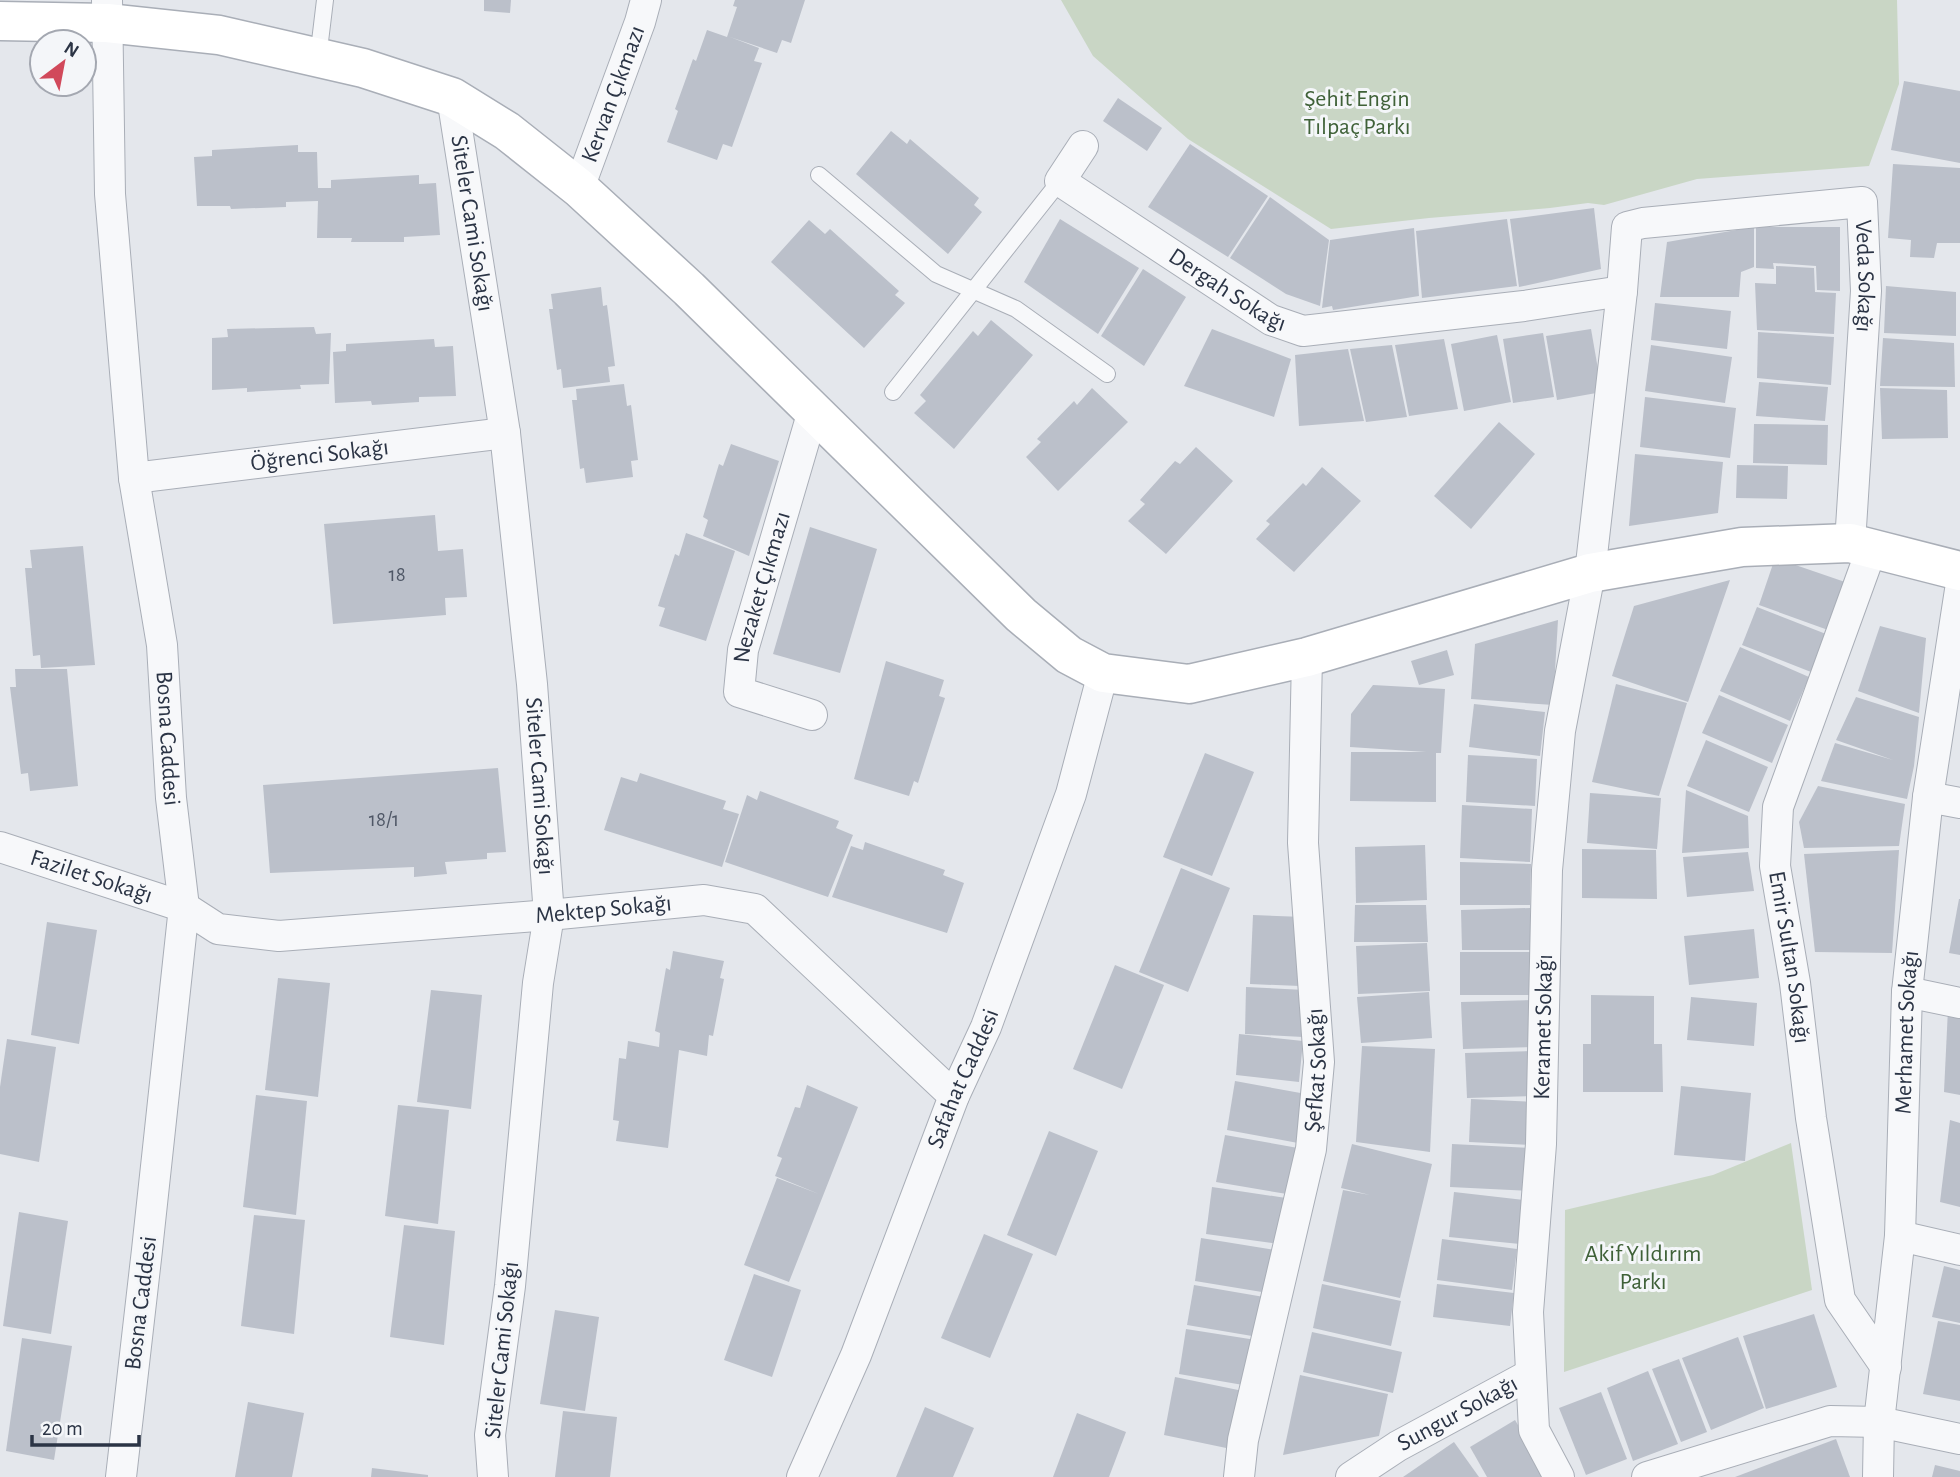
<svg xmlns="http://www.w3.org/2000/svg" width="1960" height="1477" font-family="'Alegreya Sans',sans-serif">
<rect width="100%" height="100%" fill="#e4e7ec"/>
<!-- green -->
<g fill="#c9d6c5">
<polygon points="1061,0 1897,0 1899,84 1869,166 1697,179 1604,205 1588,203 1550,208 1429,218 1331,229 1188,139 1093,56"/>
<polygon points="1791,1143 1812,1290 1564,1372 1565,1210 1713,1175"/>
</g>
<!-- building -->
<g fill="#bbc0ca">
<polygon points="484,0 511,0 510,13 484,11"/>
<polygon points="735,0 805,0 791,43 782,40 777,53 730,37 759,48 754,61 762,63 732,147 723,144 717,160 667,142 678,111 675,109 693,59 696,61 707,30 727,37 737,7 733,6"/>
<polygon points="1904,81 1960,91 1960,163 1891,150"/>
<polygon points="1118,98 1162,128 1147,151 1103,121"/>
<polygon points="891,131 907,144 910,139 979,198 974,205 982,212 948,254 856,174"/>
<polygon points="1190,144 1268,196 1228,257 1148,207"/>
<polygon points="298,145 298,152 317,152 318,188 331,188 331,180 419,175 419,184 436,183 440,235 404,237 404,242 351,242 352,238 317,238 318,201 286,202 286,207 231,209 230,206 197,206 194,157 212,156 212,150"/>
<polygon points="1893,164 1960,168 1960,243 1937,243 1934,258 1910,257 1911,240 1888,238"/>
<polygon points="1270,197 1329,240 1320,306 1286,294 1230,258"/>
<polygon points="1594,208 1601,269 1519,287 1510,219"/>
<polygon points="1060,219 1139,268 1098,334 1024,282"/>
<polygon points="1507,219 1517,286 1422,298 1416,231"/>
<polygon points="809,220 825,234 830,229 899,291 895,295 905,303 864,348 771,262"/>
<polygon points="1754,227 1754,267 1741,272 1739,297 1660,297 1667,242"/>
<polygon points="1756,227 1840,227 1840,291 1817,290 1816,266 1773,263 1774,269 1756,268"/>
<polygon points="1414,228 1419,296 1333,310 1332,306 1322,308 1330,240"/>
<polygon points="1776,266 1814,268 1815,292 1836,293 1834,334 1757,330 1755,283 1776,284"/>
<polygon points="1143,269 1186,297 1144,366 1101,336"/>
<polygon points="1886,286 1956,292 1956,336 1884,333"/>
<polygon points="601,287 603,306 607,305 615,366 608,367 610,382 563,388 561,369 557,370 549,309 553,309 551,294"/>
<polygon points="1655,303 1731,311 1727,349 1651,340"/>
<polygon points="991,320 1033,355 954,449 914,413 926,401 920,395 973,331 978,336"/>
<polygon points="314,327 316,334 331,333 329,384 300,385 301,389 247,392 247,388 212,390 212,338 228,337 227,329"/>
<polygon points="1212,329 1291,359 1274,417 1184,386"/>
<polygon points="1591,329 1602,392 1557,400 1546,336"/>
<polygon points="1758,332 1834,337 1831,385 1757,378"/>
<polygon points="1543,333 1554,397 1513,403 1503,339"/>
<polygon points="1497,335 1511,402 1464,411 1451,344"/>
<polygon points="1883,338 1954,343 1955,387 1880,386"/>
<polygon points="434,339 435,347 453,346 456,396 419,397 419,402 372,405 371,401 335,403 333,352 346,351 346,344"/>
<polygon points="1444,339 1458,409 1409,416 1395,345"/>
<polygon points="1392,345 1407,417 1366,422 1350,349"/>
<polygon points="1651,345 1732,357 1725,403 1645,391"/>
<polygon points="1348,349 1364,421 1299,426 1295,355"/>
<polygon points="1759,382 1828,387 1825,421 1756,416"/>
<polygon points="624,384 627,406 631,405 638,460 631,461 633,477 586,483 584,468 580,469 572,400 577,400 576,389"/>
<polygon points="1092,388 1128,422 1058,491 1026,457 1041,442 1037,439 1074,401 1077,405"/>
<polygon points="1880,388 1947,390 1948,438 1882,439"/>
<polygon points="1645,397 1736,408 1730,458 1640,447"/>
<polygon points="1499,422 1535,454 1471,529 1434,496"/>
<polygon points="1754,424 1828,425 1827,465 1753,463"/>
<polygon points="731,444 779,461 749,556 703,536 708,520 703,517 719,464 723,466"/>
<polygon points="1196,447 1233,481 1166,554 1128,521 1145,504 1140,500 1175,461 1180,464"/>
<polygon points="1635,454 1723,462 1718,513 1629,526"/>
<polygon points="1737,465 1788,466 1787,499 1736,498"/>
<polygon points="1322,467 1361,501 1294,572 1256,539 1270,524 1266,521 1303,483 1306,486"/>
<polygon points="435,515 438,551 463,549 467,597 445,598 446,615 333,624 324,524"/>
<polygon points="810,527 877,549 840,673 773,654"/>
<polygon points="686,533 735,551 706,641 659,626 665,608 658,606 675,554 679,556"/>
<polygon points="83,546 95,665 41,668 40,655 33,656 25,568 32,568 30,550"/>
<polygon points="1775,558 1845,582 1828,630 1759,605"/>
<polygon points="1730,580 1688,702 1612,676 1634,606"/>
<polygon points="1757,607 1826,634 1811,672 1742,645"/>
<polygon points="1558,620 1553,705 1471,699 1475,644"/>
<polygon points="1880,626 1926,638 1919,713 1858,691"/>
<polygon points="1740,647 1809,677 1790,721 1720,691"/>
<polygon points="1447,650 1454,675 1419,685 1411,661"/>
<polygon points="886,661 944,680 939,696 945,698 918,783 914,781 909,796 854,779"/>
<polygon points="15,669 67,669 78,786 30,791 28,773 21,774 10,687 16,687"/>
<polygon points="1616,684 1687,703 1659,796 1592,782"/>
<polygon points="1373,685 1445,689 1441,753 1436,753 1436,802 1350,801 1351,752 1426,752 1350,747 1351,714"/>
<polygon points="1719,695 1788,725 1772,763 1702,733"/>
<polygon points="1856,697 1919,717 1914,766 1907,799 1821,781 1835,743 1893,760 1836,740"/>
<polygon points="1474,704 1545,712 1540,756 1469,747"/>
<polygon points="1706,740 1768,767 1749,812 1687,786"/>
<polygon points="1205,753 1254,772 1212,876 1163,857"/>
<polygon points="1468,755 1537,759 1535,806 1466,802"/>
<polygon points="498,768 506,852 487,853 487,859 445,862 447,874 414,877 414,867 270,873 263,785"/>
<polygon points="640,773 726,801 723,809 739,814 722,867 604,830 621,777 637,782"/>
<polygon points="1818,786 1905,804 1899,846 1804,848 1799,822"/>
<polygon points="1686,790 1748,816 1749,848 1682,853"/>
<polygon points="760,791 839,821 836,828 853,835 828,897 725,862 747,795 757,800"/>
<polygon points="1590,793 1661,798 1657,849 1587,843"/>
<polygon points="1462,805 1532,809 1530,862 1460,858"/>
<polygon points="865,842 945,870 943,875 964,883 947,933 832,897 851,846 863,850"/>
<polygon points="1425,845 1427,900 1356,903 1355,847"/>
<polygon points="1582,849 1656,850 1657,899 1582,898"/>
<polygon points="1899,850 1892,953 1815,952 1804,854"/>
<polygon points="1748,852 1754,891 1687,897 1683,857"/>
<polygon points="1460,862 1531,864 1530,905 1460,905"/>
<polygon points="1181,868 1230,888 1188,992 1139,972"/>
<polygon points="1959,899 1960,899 1960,955 1949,953"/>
<polygon points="1355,905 1426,905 1428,942 1354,942"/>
<polygon points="1530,908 1531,950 1462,950 1461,910"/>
<polygon points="1253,915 1304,917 1300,986 1250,984"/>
<polygon points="47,922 97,930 79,1044 31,1035"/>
<polygon points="1754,929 1759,978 1689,985 1684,936"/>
<polygon points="1427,943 1430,991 1358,994 1356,946"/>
<polygon points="673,951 724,961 720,978 724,979 713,1036 709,1035 707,1056 679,1050 668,1148 616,1141 619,1121 613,1120 619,1058 626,1059 628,1041 659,1047 660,1033 655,1031 666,968 670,970"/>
<rect x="1460" y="952" width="74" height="43"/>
<polygon points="1115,965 1164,985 1122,1089 1073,1069"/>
<polygon points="278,978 330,983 318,1097 265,1090"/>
<polygon points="1246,987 1305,990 1303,1037 1245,1034"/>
<polygon points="431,990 482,995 471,1109 417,1102"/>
<polygon points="1429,992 1432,1038 1361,1043 1357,997"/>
<polygon points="1591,995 1654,996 1654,1044 1662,1044 1663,1092 1583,1092 1583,1044 1591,1044"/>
<polygon points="1691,997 1757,1003 1754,1046 1687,1040"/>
<polygon points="1534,1000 1536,1047 1463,1049 1461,1002"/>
<polygon points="1948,1009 1960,1012 1960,1095 1944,1092"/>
<polygon points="1239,1034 1303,1041 1299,1082 1236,1075"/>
<polygon points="7,1039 56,1047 39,1162 0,1154 0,1087"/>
<polygon points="1362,1046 1435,1049 1430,1152 1356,1142"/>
<polygon points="1534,1051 1535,1096 1467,1098 1465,1053"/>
<polygon points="1235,1081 1306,1094 1298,1143 1227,1130"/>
<polygon points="807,1085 858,1107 789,1282 744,1265 777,1178 819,1194 775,1176 782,1158 777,1156 795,1107 800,1108"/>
<polygon points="1681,1086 1751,1093 1745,1161 1674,1155"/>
<polygon points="256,1095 307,1101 296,1215 243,1207"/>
<polygon points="1471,1099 1534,1102 1533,1145 1469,1142"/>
<polygon points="398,1105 449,1110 438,1224 385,1216"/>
<polygon points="1950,1120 1960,1123 1960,1207 1940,1202"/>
<polygon points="1049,1131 1098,1151 1056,1256 1007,1235"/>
<polygon points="1225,1135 1298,1148 1287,1194 1216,1182"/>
<polygon points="1352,1144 1432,1164 1400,1298 1323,1281 1343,1190 1370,1195 1341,1188"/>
<polygon points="1452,1144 1533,1148 1531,1191 1450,1187"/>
<polygon points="1212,1187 1286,1198 1280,1244 1206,1234"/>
<polygon points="1454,1192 1524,1200 1520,1244 1449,1237"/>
<polygon points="19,1212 68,1221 51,1334 3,1326"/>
<polygon points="254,1215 305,1220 294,1334 241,1326"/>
<polygon points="404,1225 455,1231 444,1345 390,1337"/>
<polygon points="984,1234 1033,1254 990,1358 941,1338"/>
<polygon points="1201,1238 1275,1250 1268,1293 1195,1281"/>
<polygon points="1442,1239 1517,1249 1512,1290 1437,1280"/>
<polygon points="1944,1266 1960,1270 1960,1323 1932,1317"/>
<polygon points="754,1274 801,1290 772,1377 724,1360"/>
<polygon points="1322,1284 1401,1301 1391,1346 1313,1328"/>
<polygon points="1437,1284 1514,1293 1510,1326 1433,1317"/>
<polygon points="1194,1285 1264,1297 1258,1337 1187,1325"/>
<polygon points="555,1310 599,1317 585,1411 540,1404"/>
<polygon points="1814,1314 1837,1387 1766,1409 1743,1336"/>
<polygon points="1938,1321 1960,1325 1960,1401 1923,1394"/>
<polygon points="1186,1329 1256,1340 1249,1386 1179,1374"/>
<polygon points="1312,1332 1402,1352 1393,1393 1303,1372"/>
<polygon points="1738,1337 1764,1408 1711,1430 1682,1358"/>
<polygon points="22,1338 72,1346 54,1460 6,1451"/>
<polygon points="1679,1359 1707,1432 1681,1442 1652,1369"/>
<polygon points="1648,1371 1678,1444 1633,1461 1607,1388"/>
<polygon points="1300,1375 1388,1394 1379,1436 1283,1455"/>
<polygon points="1175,1377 1243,1391 1231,1449 1164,1435"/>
<polygon points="1601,1392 1627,1459 1586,1475 1559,1408"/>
<polygon points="248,1402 304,1413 292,1477 235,1477"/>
<polygon points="925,1407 974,1428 953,1477 896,1477"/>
<polygon points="563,1411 617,1417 610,1477 555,1477"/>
<polygon points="1077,1413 1126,1432 1109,1477 1053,1477"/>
<polygon points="1515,1420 1549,1477 1487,1477 1470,1447"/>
<polygon points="1836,1439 1850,1477 1735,1477"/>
<polygon points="1454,1442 1479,1477 1403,1477"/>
<polygon points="1935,1465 1960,1471 1960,1477 1932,1477"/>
<polygon points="372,1468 428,1475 428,1477 371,1477"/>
</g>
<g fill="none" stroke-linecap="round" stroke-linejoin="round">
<defs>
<g id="service">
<polyline points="318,58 325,0"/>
<polyline points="819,175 936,274 1016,309 1107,374"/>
<polyline points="893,392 1060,181"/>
</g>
<g id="minor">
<path id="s1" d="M 107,0 L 110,194 L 134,478 L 162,645 L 171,798 L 184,907 L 147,1250 L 121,1477"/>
<path id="s2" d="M 452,97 L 505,433 L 532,684 L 549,915 L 538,983 L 510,1286 L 490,1435 L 493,1477"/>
<path id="s3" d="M 1083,146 L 1060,181 L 1271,320 L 1303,331 L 1524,306 L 1622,291"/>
<path id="s4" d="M 579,188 L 640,22 L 646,0"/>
<path id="s5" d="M 134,478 L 505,433"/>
<path id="s6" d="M 1872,548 L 1778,807 L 1775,866 L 1795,983 L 1811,1118 L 1840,1300 L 1886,1367"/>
<path id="s7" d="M 812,715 L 739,692 L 743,650 L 813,411"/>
<polyline points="1928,797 1960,803"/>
<path id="s8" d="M 0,847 L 184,907 L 218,929 L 279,936 L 549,915 L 704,900 L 755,909 L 954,1096"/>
<polyline points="1907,992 1960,1003"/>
<polyline points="1900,1236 1960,1250"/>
<path id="s9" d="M 802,1477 L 856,1355 L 954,1096 L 986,1027 L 1071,794 L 1103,673"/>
<path id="s10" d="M 1239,1477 L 1243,1440 L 1311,1149 L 1319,1062 L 1303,843 L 1307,657"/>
<path id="s11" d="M 1351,1477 L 1398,1446 L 1531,1374"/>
<path id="s12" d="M 1559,1477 L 1534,1430 L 1528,1312 L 1541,1144 L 1547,870 L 1560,731 L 1590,573 L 1622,291 L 1627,227 L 1643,223 L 1862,202 L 1866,291 L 1850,543"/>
<polyline points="1647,1477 1830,1421 1879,1422 1960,1439"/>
<path id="s13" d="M 1878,1477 L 1879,1422 L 1900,1236 L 1907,992 L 1928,797 L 1960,590"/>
</g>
<polyline id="secondary" points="0,21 107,23 219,35 363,68 452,97 507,131 579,188 689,289 1021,615 1069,655 1103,673 1189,684 1307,657 1590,573 1742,547 1850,543 1960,571"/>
</defs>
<!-- service casing -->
<use href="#service" stroke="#a9aeb7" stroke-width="18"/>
<!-- minor casing -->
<use href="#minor" stroke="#a9aeb7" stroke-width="32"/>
<!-- secondary casing -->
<use href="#secondary" stroke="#a9aeb7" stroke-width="41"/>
<!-- service -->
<use href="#service" stroke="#f7f8fa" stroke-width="16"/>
<!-- minor -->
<use href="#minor" stroke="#f7f8fa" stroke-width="30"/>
<!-- secondary -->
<use href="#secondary" stroke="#fff" stroke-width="38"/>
</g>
<g text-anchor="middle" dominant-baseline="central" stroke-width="6" stroke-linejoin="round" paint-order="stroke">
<!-- number labels -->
<g font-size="21" fill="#4f5766">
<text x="397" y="574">18</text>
<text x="384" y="819">18/1</text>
</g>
<!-- street labels -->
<g font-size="24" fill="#2b3445" stroke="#f4f6f9">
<text stroke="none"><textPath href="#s4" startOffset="100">Kervan Çıkmazı</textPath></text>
<text stroke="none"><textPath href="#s2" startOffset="128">Siteler Cami Sokağı</textPath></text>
<text stroke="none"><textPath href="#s12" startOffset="1573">Veda Sokağı</textPath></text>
<text stroke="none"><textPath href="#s3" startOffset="242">Dergah Sokağı</textPath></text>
<text stroke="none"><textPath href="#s5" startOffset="187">Öğrenci Sokağı</textPath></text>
<text stroke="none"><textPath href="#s7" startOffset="184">Nezaket Çıkmazı</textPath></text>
<text stroke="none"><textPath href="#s1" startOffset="742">Bosna Caddesi</textPath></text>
<text stroke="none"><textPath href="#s2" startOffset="695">Siteler Cami Sokağı</textPath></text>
<text stroke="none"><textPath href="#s8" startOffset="96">Fazilet Sokağı</textPath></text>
<text stroke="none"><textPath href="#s8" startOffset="621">Mektep Sokağı</textPath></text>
<text stroke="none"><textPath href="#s6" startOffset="427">Emir Sultan Sokağı</textPath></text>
<text stroke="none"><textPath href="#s12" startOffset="457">Keramet Sokağı</textPath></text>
<text stroke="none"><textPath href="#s13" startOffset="446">Merhamet Sokağı</textPath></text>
<text stroke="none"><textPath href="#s10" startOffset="415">Şefkat Sokağı</textPath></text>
<text stroke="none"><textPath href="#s9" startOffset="430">Safahat Caddesi</textPath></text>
<text transform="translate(141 1303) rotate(-83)">Bosna Caddesi</text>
<text transform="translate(502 1350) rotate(-84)">Siteler Cami Sokağı</text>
<text stroke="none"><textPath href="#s11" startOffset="124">Sungur Sokağı</textPath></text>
</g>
<!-- park labels -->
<g font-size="24" fill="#3f6138" stroke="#f4f6f9">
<text x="1357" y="99">Şehit Engin<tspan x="1357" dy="28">Tılpaç Parkı</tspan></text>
<text x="1643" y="1254">Akif Yıldırım<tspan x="1643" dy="28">Parkı</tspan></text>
</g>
</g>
<!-- north arrow -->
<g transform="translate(63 63) rotate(32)"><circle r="33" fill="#f4f6f9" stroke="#a4a8b1" stroke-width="2"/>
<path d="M0-5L12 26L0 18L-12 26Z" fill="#d1495b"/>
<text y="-10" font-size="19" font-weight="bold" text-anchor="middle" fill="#2b3445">N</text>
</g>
<!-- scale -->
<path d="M32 1435v10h107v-10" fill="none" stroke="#2b3445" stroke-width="3.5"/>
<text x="42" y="1435" font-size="21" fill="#2b3445" stroke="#f4f6f9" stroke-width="5" paint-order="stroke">20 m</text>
</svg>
